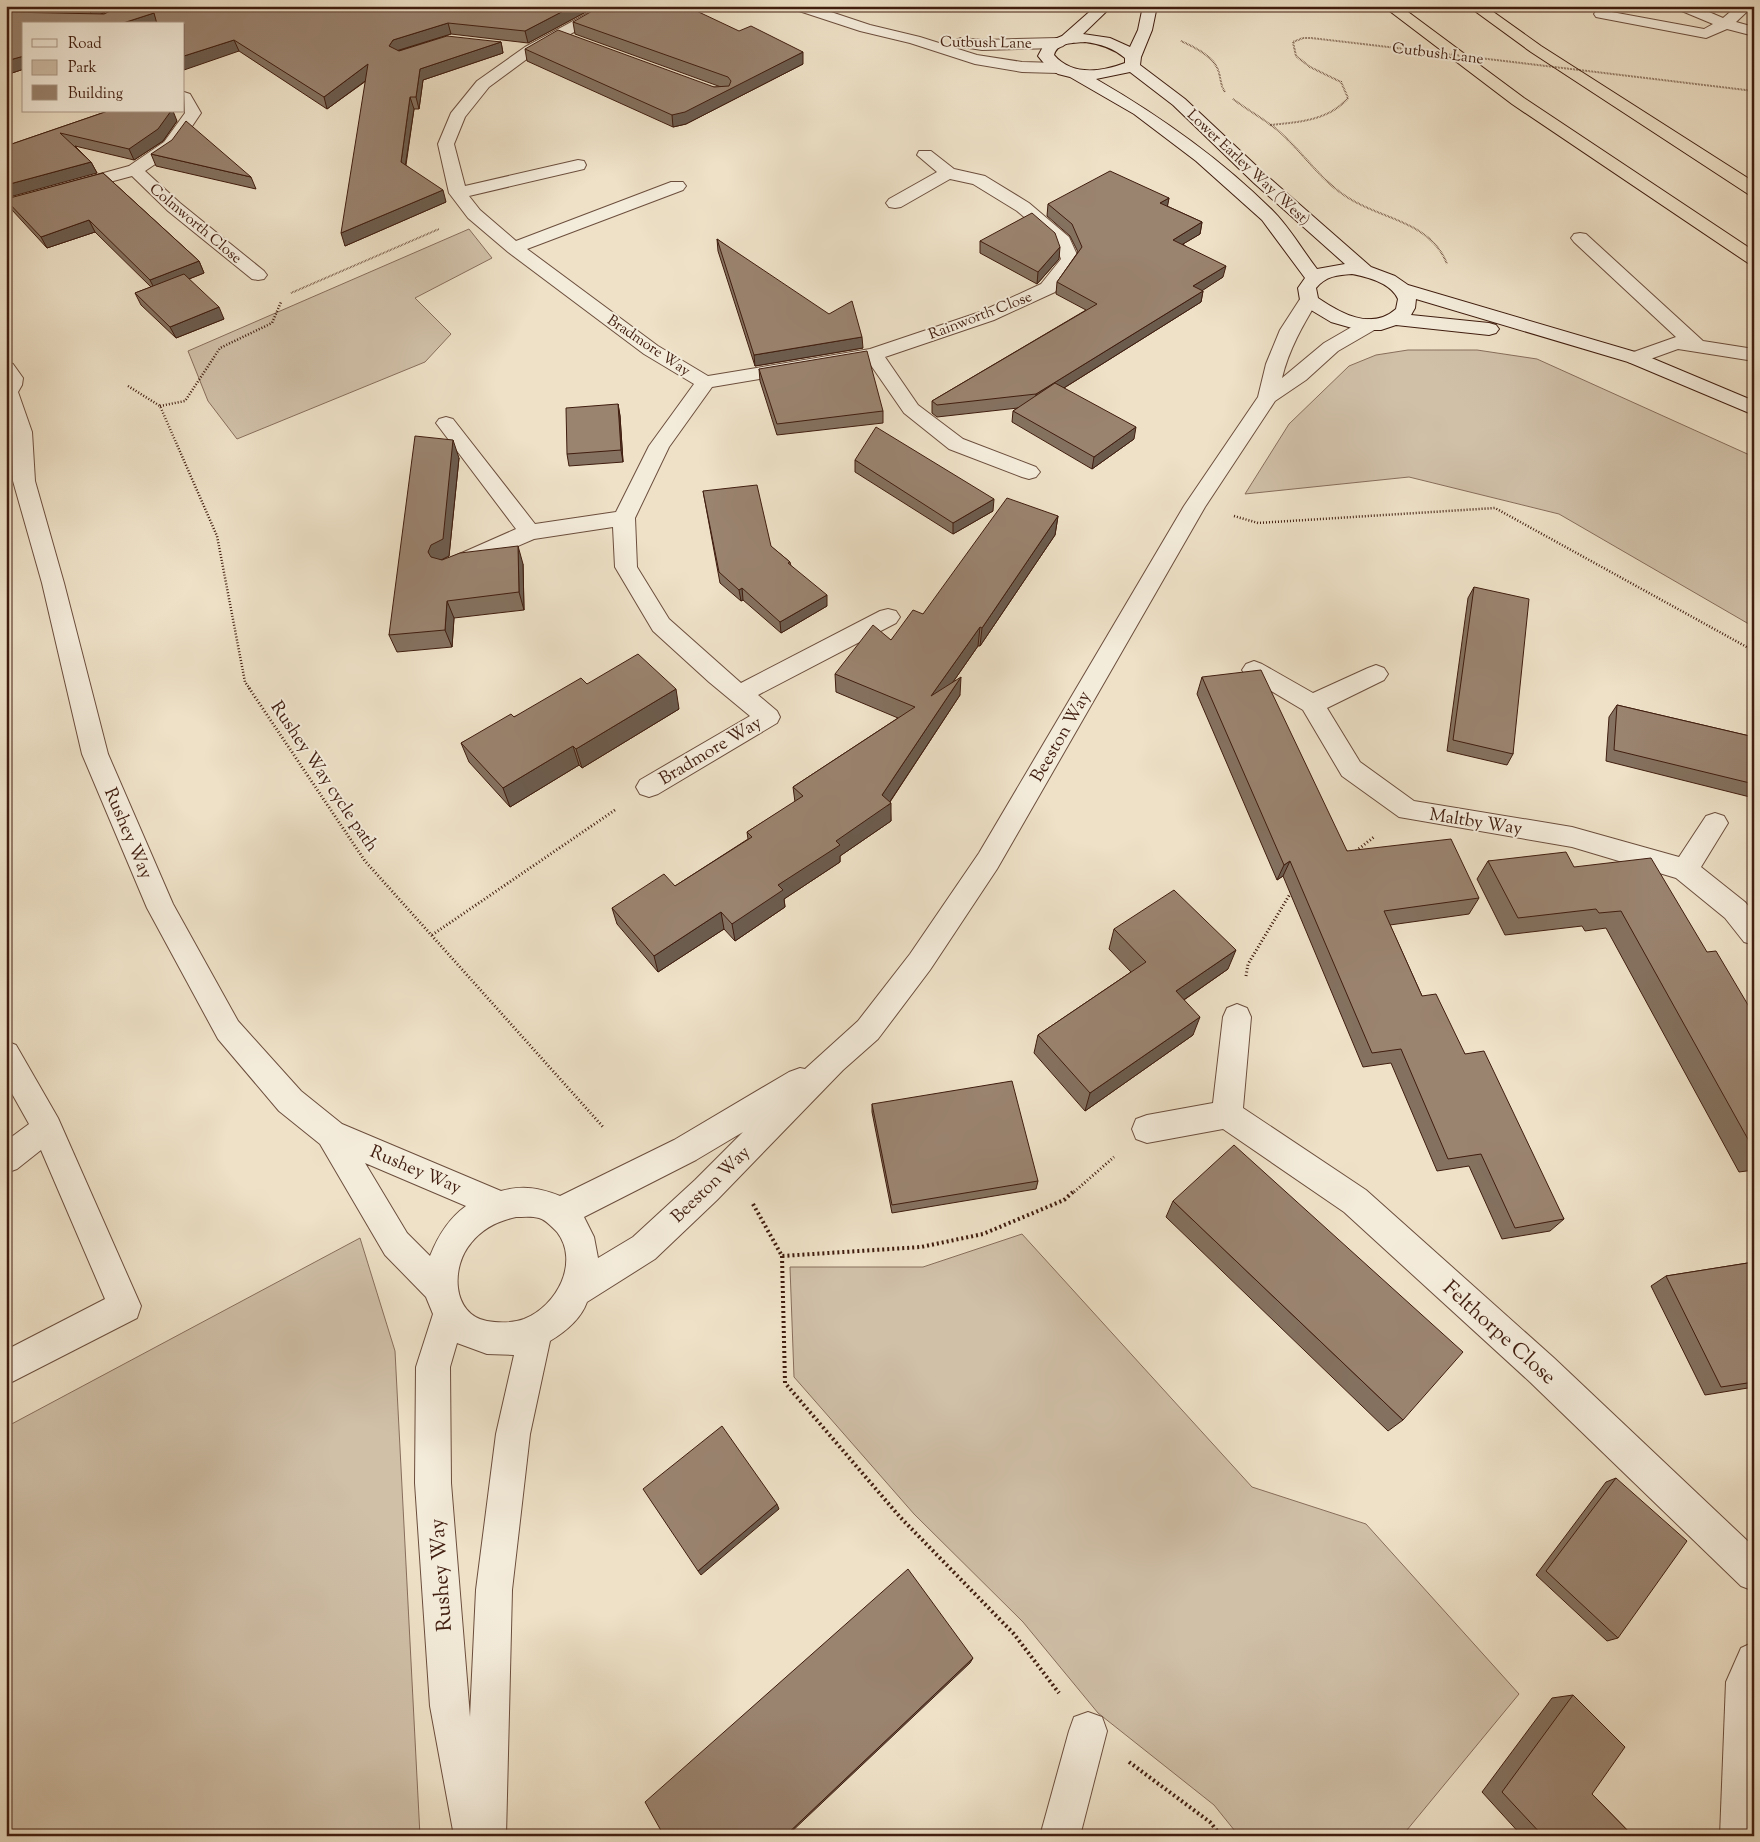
<svg xmlns="http://www.w3.org/2000/svg" width="1760" height="1842" font-family="'Sorts Mill Goudy',serif">
	<style>
		.green { fill: #d0c0a8; stroke: #886e5c }
		.lines { fill: none; stroke-linecap: round; stroke-linejoin: round }
		.service-casing { stroke: #6c4e3d; stroke-width: 2 }
		.minor-casing { stroke: #6c4e3d; stroke-width: 2 }
		.tertiary-casing { stroke: #6c4e3d; stroke-width: 2 }
		.secondary-casing { stroke: #401d0f; stroke-width: 2 }
		.motorway-casing { stroke: #401d0f; stroke-width: 2 }
		.path-far3 { stroke: #401d0f; stroke-width: 2; stroke-dasharray: 0.5 1; stroke-linecap: butt }
		.path-far2 { stroke: #401d0f; stroke-width: 2.5; stroke-dasharray: 1 2; stroke-linecap: butt }
		.path-far1 { stroke: #401d0f; stroke-width: 3; stroke-dasharray: 1 2.5; stroke-linecap: butt }
		.path { stroke: #401d0f; stroke-width: 4; stroke-dasharray: 2 3; stroke-linecap: butt }
		.service { fill: #f4ecdb; fill-rule: evenodd }
		.minor { fill: #f4ecdb; fill-rule: evenodd }
		.tertiary { fill: #f4ecdb; fill-rule: evenodd }
		.secondary { fill: #f4ecdb; fill-rule: evenodd }
		.motorway { fill: #eee1c7; fill-rule: evenodd }
		.path-bridge { stroke: #401d0f; stroke-width: 2; stroke-dasharray: 0.5 1; stroke-linecap: butt }
		.wall { fill: #84715f; stroke: #401d0f }
		.shaded-wall { fill: #6c5c4e; stroke: #401d0f }
		.building { fill: #9a836f; stroke: #401d0f }
		.labels { text-anchor: middle; stroke-width: 4; stroke-linejoin: round; paint-order: stroke }
		.far-street-label { font-size: 15px; fill: #401d0f; stroke: #f4ecdb }
		.street-label { font-size: 18px; fill: #401d0f; stroke: #f4ecdb }
		.near-street-label { font-size: 21px; fill: #401d0f; stroke: #f4ecdb }
	</style>
	<rect width="100%" height="100%" fill="#eee1c7"/>
	<filter id="stains"><feTurbulence type="fractalNoise" baseFrequency=".004" numOctaves="4"/><feColorMatrix values="0 0 0 0 .2 0 0 0 0 .09 0 0 0 0 .02 0 0 0 .5 -.17"/></filter>
	<radialGradient id="worn" r=".72"><stop offset=".6" stop-color="#630" stop-opacity="0"/><stop offset="1" stop-color="#630" stop-opacity=".3"/></radialGradient>
	<g class="green">
		<path d="M469,229L492,258L415,298L451,334L425,362L237,439L208,401L188,351Z"/>
		<path d="M1408,350H1477L1537,359L1754,457V627L1559,514L1409,477L1245,494L1289,424L1349,366L1376,355Z"/>
		<path d="M1022,1234L1252,1487L1366,1524L1519,1694L1402,1836H1239L1214,1805L1098,1713L1023,1622L914,1514L794,1377L790,1267H923Z"/>
		<path d="M360,1238L395,1351L420,1836H6V1427Z"/>
	</g>
	<g class="lines">
		<defs>
			<g id="service">
				<path d="M1675,6H1695L1723,18L1737,6H1753L1736,22L1754,27V36L1727,29L1706,38L1601,18L1596,17L1594,14L1596,11L1601,10L1704,29L1713,24L1677,9Z"/>
				<path d="M1580,233L1586,234L1703,341L1754,349V361L1678,349L1642,362L1635,364L1628,362L1625,358L1628,354L1676,337L1574,242L1571,238L1574,234Z"/>
				<path d="M6,1041L16,1045L58,1118L141,1306L137,1318L6,1385V1350L105,1299L41,1150L17,1169L6,1173V1141L29,1124L6,1083Z"/>
			</g>
			<g id="minor">
				<path d="M601,6H619L617,9L535,53L489,87L465,117L454,144L465,186L578,160L584,161L586,165L584,169L469,196L480,210L516,241L671,182H683L686,186L683,190L527,249L658,346L708,376L870,349L980,312L1041,284L1061,259L1055,243L1017,211L973,184L950,179L901,207L895,208L889,207L886,203L889,199L937,172L917,155L919,151H931L954,169L985,176L1029,203L1069,237L1079,259L1055,292L994,320L885,357L918,405L963,439L1036,467L1040,472L1036,477L1029,479L1022,477L949,449L904,413L868,361L712,387L669,447L635,518L637,567L669,619L741,683L880,611L888,609L896,611L900,617L896,623L758,695L777,711L780,717L777,723L658,794L649,797L640,794L636,787L640,780L750,716L709,682L653,631L615,567L613,527L534,539L464,569L456,572L448,569L445,564L448,559L516,529L436,423L439,419L446,417L453,419L535,524L616,512L649,446L694,384L644,354L508,252L468,218L449,193L438,144L451,113L477,81L525,47Z"/>
				<path d="M791,6H813L870,25L920,37L977,55L1022,62L1058,63L1063,65L1066,68L1063,71L1058,73L1022,72L975,64L910,43L860,31L793,9Z"/>
				<path d="M961,38L982,40L1058,38L1063,40L1066,43L1063,46L1058,48L982,50L956,46L953,43L956,40Z"/>
				<path d="M184,92L190,94L201,113L176,150L145,171L180,203L264,271L267,275L264,279L258,280L252,279L168,211L132,176L6,210V200L129,166L164,142L185,113Z"/>
				<path d="M1254,661L1262,664L1313,693L1368,668L1376,665L1384,668L1388,674L1384,680L1327,708L1360,762L1414,801L1572,827L1679,857L1706,816L1715,813L1724,816L1728,823L1701,867L1745,902L1754,913V945L1744,942L1725,918L1676,878L1572,847L1399,817L1342,776L1303,710L1246,676L1242,670L1246,664Z"/>
				<path d="M1237,1004L1247,1008L1251,1017L1243,1108L1366,1190L1554,1358L1754,1547V1591L1741,1586L1530,1382L1344,1212L1223,1129L1147,1143L1136,1139L1132,1129L1136,1119L1147,1115L1213,1103L1223,1017L1227,1008Z"/>
				<path d="M1754,1642V1836H1720L1726,1682L1741,1648Z"/>
				<path d="M1088,1712L1102,1717L1107,1731L1080,1836H1040L1069,1731L1074,1717Z"/>
			</g>
			<path id="tertiary" d="M1309,294L1316,296L1318,300C1303,325 1289,349 1282,378L1324,343L1362,321L1369,319L1376,321L1379,325L1376,329L1338,351L1306,380L1275,401L1205,507L997,869L930,970L878,1039L843,1070L717,1200L655,1259L587,1302C581,1319 565,1332 550,1341L530,1434L512,1590L506,1836H454L430,1706L415,1483L416,1367L433,1314L426,1297L385,1255L320,1144L279,1111L218,1039L147,908L82,754L42,583L13,481L12,432L6,416V362L13,364L23,378L22,385L18,392L32,432L35,481L64,583L108,754L173,904L238,1021L301,1091L342,1124L501,1191C523,1185 540,1188 560,1196L674,1140L789,1072L800,1068L805,1069L858,1021L910,954L979,853L1184,506L1258,397L1266,364L1280,330L1302,296ZM743,1132L695,1180L633,1237L598,1258L594,1237L584,1217L696,1160ZM365,1163L466,1206C448,1219 438,1236 430,1256L407,1233ZM516,1217C523,1217 532,1216 539,1218C546,1220 552,1227 557,1232C580,1262 557,1306 524,1319C513,1323 498,1323 487,1321C451,1314 451,1266 471,1243C483,1228 498,1221 516,1217ZM457,1343L487,1354L514,1355L496,1434L476,1590L470,1717L451,1483L450,1367Z"/>
			<path id="secondary" d="M1096,6H1112L1083,34L1110,38L1130,47L1138,30L1143,6H1157L1152,30L1141,57L1140,65L1185,99L1266,175L1371,267L1395,276L1408,285L1642,354L1754,401V415L1628,362L1416,299L1415,308L1411,315L1489,323L1496,325L1499,329L1496,333L1489,335L1396,325L1381,330H1359L1331,322L1311,310L1300,300L1298,288L1305,278L1262,220L1196,161L1134,114L1070,77L1058,74L1048,68L1038,56L1045,43L1062,36ZM1085,42C1101,44 1113,48 1125,58V63C1101,72 1072,76 1054,55C1057,42 1074,43 1085,42ZM1130,72L1173,105L1254,183L1345,264L1317,269C1303,251 1290,228 1273,211C1221,159 1160,116 1096,79ZM1352,274C1368,277 1391,283 1398,299L1396,309C1371,331 1340,313 1318,298L1316,288C1326,276 1337,275 1352,274Z"/>
			<g id="motorway">
				<path d="M1383,6H1400L1524,98L1754,251V264L1748,263L1512,104Z"/>
				<path d="M1468,6H1485L1541,46L1754,182V195L1748,194L1531,52Z"/>
			</g>
		</defs>
		<use href="#service" class="service-casing"/>
		<use href="#minor" class="minor-casing"/>
		<use href="#tertiary" class="tertiary-casing"/>
		<use href="#secondary" class="secondary-casing"/>
		<use href="#motorway" class="motorway-casing"/>
		<g class="path-far3">
			<path d="M1181,41C1194,47 1213,56 1218,70C1221,77 1220,85 1225,92"/>
			<path d="M1233,99C1250,112 1270,122 1285,137C1307,158 1325,185 1352,200C1386,220 1431,223 1447,264"/>
			<path d="M1270,125C1298,122 1328,121 1348,98L1341,82L1310,67L1296,56L1293,42L1303,38H1311L1363,44"/>
			<path d="M291,293L439,229"/>
		</g>
		<g class="path-far2">
			<path d="M128,386L160,406L217,536L245,682L250,689"/>
			<path d="M160,406L185,401L220,348L272,323L281,302"/>
			<path d="M1234,516L1258,523L1495,508L1754,651"/>
		</g>
		<g class="path-far1">
			<path d="M249,688L365,861L604,1128"/>
			<path d="M1356,851L1374,837"/>
			<path d="M432,935L615,810"/>
			<path d="M1246,976L1248,964L1290,894L1294,891"/>
			<path d="M1074,1192L1114,1157"/>
		</g>
		<g class="path">
			<path d="M753,1204L782,1256L921,1247L983,1234L1064,1200L1075,1190"/>
			<path d="M782,1256L785,1383L900,1517L1014,1634L1059,1693"/>
			<path d="M1129,1762L1210,1822L1221,1836"/>
		</g>
		<use href="#service" class="service"/>
		<use href="#minor" class="minor"/>
		<use href="#tertiary" class="tertiary"/>
		<use href="#secondary" class="secondary"/>
		<use href="#motorway" class="motorway"/>
		<path class="path-bridge" d="M1363,44L1754,91"/>
	</g>
	<g class="wall">
		<path d="M6,6H117L101,14H104L121,6H597L528,43L451,34L398,51L501,42L503,53L423,80L419,109H414L406,165L446,202L345,246L366,81L327,109L239,51L184,24H24V69L6,75Z"/>
		<path d="M573,22L803,64L686,124L673,127L527,61L525,49L714,87H721L575,34Z"/>
		<path d="M108,111L177,121L163,141L134,160L75,146L91,162L97,173L6,146Z"/>
		<path d="M151,154L251,177L256,189L156,166Z"/>
		<path d="M103,173L199,261L204,273L189,279L224,319L176,338L141,305L135,293L151,287L95,232L47,248L12,210L6,200Z"/>
		<path d="M1169,198L1167,206L1202,222L1200,234L1183,244L1223,277L1202,290L1203,291L1201,302L1064,388L1134,439L1092,469L1012,422L1013,411L1018,408L937,417L932,413V401L1086,310L1056,294L1057,282L1078,252L1070,236L1047,216L1048,204Z"/>
		<path d="M717,239L863,348L755,366L718,251Z"/>
		<path d="M980,241L1059,259L1037,284L980,253Z"/>
		<path d="M759,369L883,411V423L777,435L760,381Z"/>
		<path d="M618,404L620,416L623,462L569,466L567,454Z"/>
		<path d="M459,458L449,556L441,560L523,564L524,610L454,618L452,647L397,652L389,635Z"/>
		<path d="M855,460L993,511L953,534L855,472Z"/>
		<path d="M703,491L790,562L791,566L827,606L781,633L743,600L741,601L720,583Z"/>
		<path d="M1058,516L1055,535L980,646H978L953,682L960,695L890,802L891,821L840,856V862L784,899L785,907L735,941L724,929L658,972L617,924L612,908L675,886L748,839L747,832L795,802L793,787L898,718L836,692L835,674L891,640L923,614Z"/>
		<path d="M1474,587L1513,754L1507,765L1447,751L1468,598Z"/>
		<path d="M1202,677L1347,851L1479,898L1469,914L1390,925L1422,996L1465,1054L1564,1219L1550,1231L1502,1239L1469,1166L1437,1171L1391,1063L1363,1067L1283,876L1277,880L1197,694Z"/>
		<path d="M587,684L679,709L582,768L579,765L510,807L469,762L461,743L514,717Z"/>
		<path d="M1617,705L1754,737V793L1750,797L1606,761L1609,717Z"/>
		<path d="M1488,861L1574,867L1707,952L1754,1015V1170L1739,1172L1606,928L1585,931L1582,926L1505,935L1477,879Z"/>
		<path d="M1114,929L1228,969L1184,1000L1193,1035L1085,1111L1034,1053L1038,1035L1131,972L1109,949Z"/>
		<path d="M872,1104L1038,1181L1036,1189L892,1213L872,1112Z"/>
		<path d="M1173,1201L1403,1420L1388,1431L1166,1217Z"/>
		<path d="M1754,1262V1387L1705,1395L1651,1286L1666,1276Z"/>
		<path d="M1616,1478L1618,1638L1607,1641L1536,1575L1606,1482Z"/>
		<path d="M1573,1695L1592,1794L1633,1836H1522L1482,1792L1552,1698Z"/>
	</g>
	<g class="shaded-wall">
		<path d="M88,6H117L93,18L88,7Z"/>
		<path d="M573,6H597L528,43L525,31Z"/>
		<path d="M154,13L158,24H120Z"/>
		<path d="M448,23L451,34L396,51L389,46L393,40Z"/>
		<path d="M234,40L239,51L184,70V56Z"/>
		<path d="M501,42L503,53L423,80L419,109L416,97L420,69Z"/>
		<path d="M803,52V64L686,124L673,127L672,115Z"/>
		<path d="M24,56V69L6,75V61Z"/>
		<path d="M368,64L372,76L327,109L324,97Z"/>
		<path d="M410,97L414,109L404,174L401,162Z"/>
		<path d="M171,111H173L177,121L163,141L134,160L129,149Z"/>
		<path d="M91,162L97,173L6,198V185Z"/>
		<path d="M443,190L446,202L345,246L341,233Z"/>
		<path d="M1169,198L1167,209L1160,203Z"/>
		<path d="M89,220L95,232L47,248L41,237Z"/>
		<path d="M1202,222L1200,234L1171,251L1173,240Z"/>
		<path d="M1060,247L1059,259L1037,284L1038,272Z"/>
		<path d="M199,261L204,273L156,292L150,280Z"/>
		<path d="M1226,266L1223,277L1191,298L1193,286Z"/>
		<path d="M1203,291L1201,302L1035,406L1036,394Z"/>
		<path d="M219,307L224,319L176,338L170,327Z"/>
		<path d="M862,337L863,348L755,366L754,355Z"/>
		<path d="M618,404L620,416L623,462L621,450Z"/>
		<path d="M1136,427L1134,439L1092,469L1094,457Z"/>
		<path d="M453,440L459,458L449,556L437,562L434,569L428,552Z"/>
		<path d="M994,499L993,511L953,534V523Z"/>
		<path d="M1058,516L1055,535L980,646L982,628Z"/>
		<path d="M518,546L523,564L524,610L519,592Z"/>
		<path d="M742,588L743,600L741,601L739,590Z"/>
		<path d="M827,595V606L781,633L780,622Z"/>
		<path d="M447,601L454,618L452,647L445,630Z"/>
		<path d="M980,627L978,646L930,715L931,696Z"/>
		<path d="M961,677L960,695L887,806L891,803V821L840,856V862L784,899L785,907L735,941L732,924L778,885L836,841L882,795Z"/>
		<path d="M676,689L679,709L582,768L576,749Z"/>
		<path d="M573,746L579,765L510,807L503,788Z"/>
		<path d="M1290,861L1283,876L1277,880L1284,865Z"/>
		<path d="M721,912L724,929L658,972L654,956Z"/>
		<path d="M1236,950L1228,969L1169,1010L1176,991Z"/>
		<path d="M1200,1017L1193,1035L1085,1111L1090,1093Z"/>
		<path d="M777,1504L779,1509L701,1575L698,1571Z"/>
		<path d="M973,1658L970,1663L787,1836H785Z"/>
	</g>
	<g class="building">
		<path d="M121,6H573L525,31L448,23L393,40L389,46L399,51L447,36L501,42L420,69L416,97H410L401,162L443,190L341,233L368,64L324,97L234,40L184,56V24H157L154,13L120,24H24V56L6,61V12L104,14Z"/>
		<path d="M601,6H686L739,31L751,26L803,52L685,112L672,115L525,49L558,30L714,87L729,86L731,81L728,77L573,22Z"/>
		<path d="M108,111H171L158,129L129,149L60,133L91,162L6,185V146Z"/>
		<path d="M186,121L251,177L151,154L172,140Z"/>
		<path d="M1110,171L1169,198L1160,203L1202,222L1173,240L1226,266L1193,286L1203,291L1036,394L937,405L932,401L1097,304L1057,282L1082,247L1072,224L1048,204Z"/>
		<path d="M103,173L199,261L150,280L89,220L41,237L6,200V199Z"/>
		<path d="M1032,213L1055,233L1060,247L1038,272L980,241Z"/>
		<path d="M717,239L829,314L852,301L862,337L754,355Z"/>
		<path d="M184,274L219,307L170,327L135,293Z"/>
		<path d="M867,351L883,411L777,424L759,369Z"/>
		<path d="M1055,383L1136,427L1094,457L1013,411Z"/>
		<path d="M618,404L621,450L567,454L566,408Z"/>
		<path d="M876,427L994,499L953,523L855,460Z"/>
		<path d="M415,436L453,440L443,539L431,545L428,552L431,557L442,560L460,553L518,546L519,592L447,601L445,630L389,635Z"/>
		<path d="M757,485L771,546L790,562L788,563L827,595L780,622L742,588L739,590L719,572L703,491Z"/>
		<path d="M1007,498L1058,516L982,628L980,627L931,696L961,677L882,795L891,803L836,841L840,845L778,885L783,890L732,924L721,912L654,956L612,908L664,874L675,886L752,837L747,832L803,796L793,787L915,707L835,674L873,625L891,640L913,610L923,614Z"/>
		<path d="M1474,587L1529,599L1513,754L1453,740Z"/>
		<path d="M638,654L676,689L576,749L573,746L503,788L461,743L511,714L514,717L581,678L587,684Z"/>
		<path d="M1261,670L1347,851L1451,839L1479,898L1384,911L1422,996L1436,994L1465,1054L1484,1051L1564,1219L1515,1228L1481,1154L1448,1159L1401,1049L1372,1053L1290,861L1284,865L1202,677Z"/>
		<path d="M1617,705L1754,737V784L1614,750Z"/>
		<path d="M1566,852L1574,867L1651,858L1707,952L1716,951L1754,1015V1150L1621,911L1599,913L1596,909L1518,918L1488,861Z"/>
		<path d="M1174,890L1236,950L1176,991L1200,1017L1090,1093L1038,1035L1146,962L1114,929Z"/>
		<path d="M1012,1081L1038,1181L892,1205L872,1104Z"/>
		<path d="M1234,1145L1463,1352L1403,1420L1173,1201Z"/>
		<path d="M1754,1262V1382L1721,1387L1666,1276Z"/>
		<path d="M722,1426L777,1504L698,1571L643,1489Z"/>
		<path d="M1616,1478L1687,1541L1618,1638L1546,1571Z"/>
		<path d="M908,1569L973,1658L785,1836H664L645,1802Z"/>
		<path d="M1573,1695L1625,1747L1592,1794L1633,1836H1543L1502,1792Z"/>
	</g>
	<g class="labels">
		<g class="far-street-label">
			<text transform="translate(986 42) rotate(1)" y="5">Cutbush Lane</text>
			<text transform="translate(1438 53) rotate(7)" y="5">Cutbush Lane</text>
			<text transform="translate(1249 167) rotate(43)" y="5">Lower Earley Way (West)</text>
			<text transform="translate(196 223) rotate(40)" y="5">Colmworth Close</text>
			<text transform="translate(980 315) rotate(-21)" y="5">Rainworth Close</text>
			<text transform="translate(649 345) rotate(34)" y="5">Bradmore Way</text>
		</g>
		<g class="street-label">
			<text transform="translate(1060 736) rotate(-60)" y="6">Beeston Way</text>
			<text transform="translate(710 750) rotate(-31)" y="6">Bradmore Way</text>
			<text transform="translate(325 776) rotate(56)" y="6">Rushey Way cycle path</text>
			<text transform="translate(1476 821) rotate(9)" y="6">Maltby Way</text>
			<text transform="translate(129 833) rotate(67)" y="6">Rushey Way</text>
			<text transform="translate(416 1169) rotate(23)" y="6">Rushey Way</text>
			<text transform="translate(710 1184) rotate(-44)" y="6">Beeston Way</text>
		</g>
		<g class="near-street-label">
			<text transform="translate(1500 1332) rotate(42)" y="7">Felthorpe Close</text>
			<text transform="translate(440 1575) rotate(-94)" y="7">Rushey Way</text>
		</g>
	</g>
	<rect width="1760" height="1842" fill="none" stroke="#eee1c7" stroke-width="25"/>
	<rect x="8" y="8" width="1745" height="1827" fill="none" stroke="#401d0f" stroke-width="2.5"/>
	<rect x="12" y="12" width="1735" height="1817" fill="none" stroke="#401d0f"/>
	<rect x="22" y="22" width="162" height="90" fill="#f4ecdb" stroke="#ac9989"/>
	<rect x="32" y="39" width="25" height="8" fill="#f4ecdb" stroke="#ac9989"/>
	<text x="68" y="48" font-size="15" fill="#401d0f">Road</text>
	<rect x="32" y="60" width="25" height="15" fill="#d0c0a8" stroke="#ac9989"/>
	<text x="68" y="72" font-size="15" fill="#401d0f">Park</text>
	<rect x="32" y="85" width="25" height="15" fill="#9a836f" stroke="#ac9989"/>
	<text x="68" y="98" font-size="15" fill="#401d0f">Building</text>
	<rect width="100%" height="100%" filter="url(#stains)"/>
	<rect width="100%" height="100%" fill="url(#worn)"/>
</svg>
